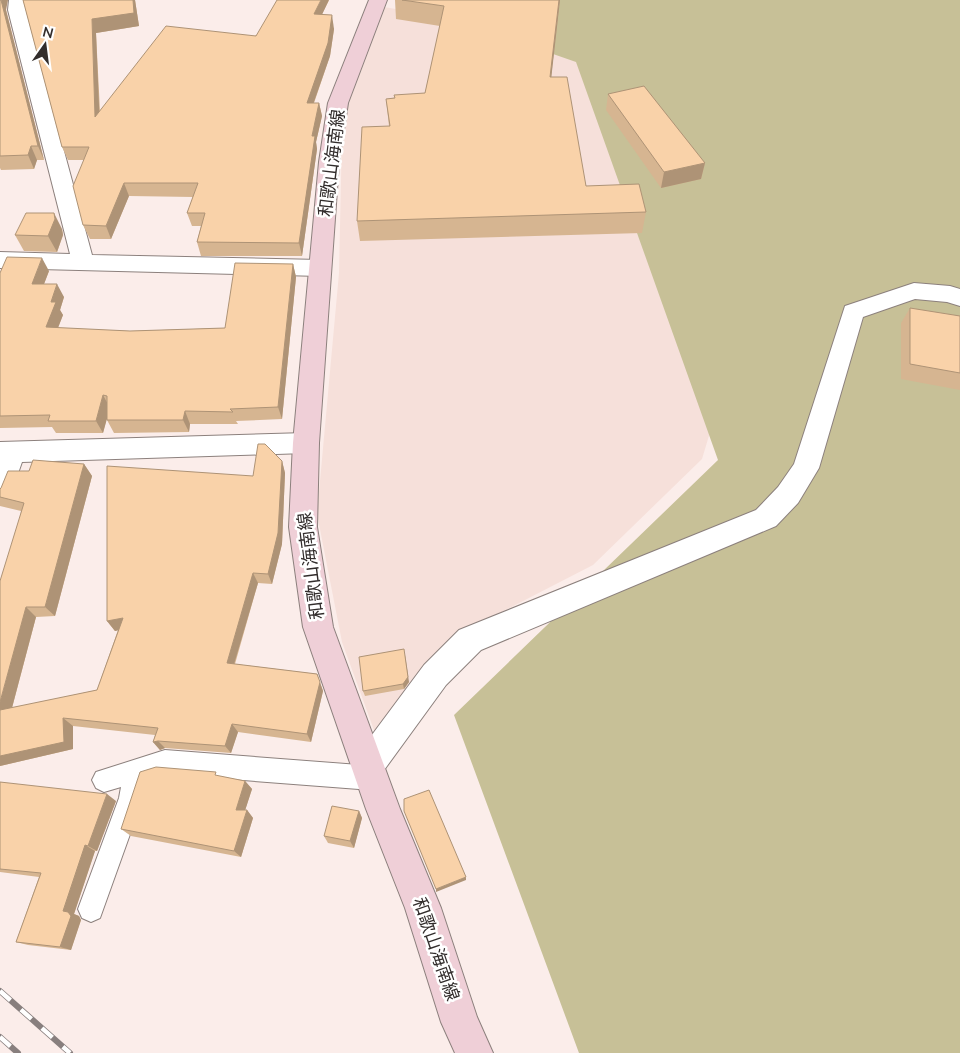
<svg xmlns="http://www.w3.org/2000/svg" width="960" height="1053" font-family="Mulish,'Noto Sans JP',sans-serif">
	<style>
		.built { fill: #f6e0da }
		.green { fill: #c7c097 }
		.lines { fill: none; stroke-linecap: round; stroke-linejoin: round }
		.service-casing { stroke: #8c807d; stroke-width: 2 }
		.minor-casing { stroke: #8c807d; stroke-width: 2 }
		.secondary-casing { stroke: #8c807d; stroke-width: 2 }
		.service { fill: #fff; fill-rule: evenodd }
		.minor { fill: #fff; fill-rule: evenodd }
		.secondary { fill: #efcfd7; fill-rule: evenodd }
		.rail-casing { stroke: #887f7e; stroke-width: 6 }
		.rail { stroke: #fff; stroke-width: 4.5; stroke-dasharray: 14; stroke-linecap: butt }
		.wall { fill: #d6b591 }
		.shaded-wall { fill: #ae9376 }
		.building { fill: #f9d2a9; stroke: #ae9376 }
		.labels { text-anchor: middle; stroke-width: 5; stroke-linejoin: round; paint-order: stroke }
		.street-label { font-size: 18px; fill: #322d2c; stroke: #fff }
	</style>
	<rect width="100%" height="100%" fill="#fbedea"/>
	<path class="built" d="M384,7L518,30L563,45L613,104L726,379L702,459L593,565L484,621L375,733L342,642L317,514L339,273L342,134L351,90Z"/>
	<path class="green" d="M533,0H960V1053H579L454,715L718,460L576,62L533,47Z"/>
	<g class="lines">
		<defs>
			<path id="service" d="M165,750L372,766L380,770L384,778L380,786L372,790L165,774L146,779L143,798L100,918L91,922L82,918L78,909L119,798L121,787L104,792L96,788L92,780L96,772Z"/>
			<g id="minor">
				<path d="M9,0H27L26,10L92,255L320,260L328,263L331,268L328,273L320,276L0,268V252L70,254L8,10Z"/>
				<path d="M914,283L950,286L960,289V306L947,302L915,299L863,317L819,468L798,503L776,526L481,650L446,685L379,777L368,782L357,777L352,766L357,755L424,665L459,630L756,510L778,487L794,464L845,306Z"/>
				<path d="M306,433L315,436L319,443L315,450L306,453L22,462L9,499L0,502V442Z"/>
			</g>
			<path id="secondary" d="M369,0H387L348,103L339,162L319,443L317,527L333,627L400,809L441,908L477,1017L493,1053H455L441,1022L405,908L366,809L303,627L289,527L293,443L319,162L328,103Z"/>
		</defs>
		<use href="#service" class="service-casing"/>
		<use href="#minor" class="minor-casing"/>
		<use href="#secondary" class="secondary-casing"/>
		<use href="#service" class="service"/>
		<use href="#minor" class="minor"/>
		<use href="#secondary" class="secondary"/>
		<defs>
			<g id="rail">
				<path d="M0,991L70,1053"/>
				<path d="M0,1037L18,1053"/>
			</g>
		</defs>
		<use href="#rail" class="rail-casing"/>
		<use href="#rail" class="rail"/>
	</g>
	<g class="wall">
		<path d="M0,0L6,10L44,160H37L34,169L1,170L0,168Z"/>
		<path d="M23,0H135L139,26L96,33L100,111L329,0L322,14L334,29L330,56L314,103H319L322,116L316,142L317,149L302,256H201L197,242L201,226H192L187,213L193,197L129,196L111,239H90L83,225L84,160H68L62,147Z"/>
		<path d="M395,0H560L551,77L586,186L646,212L642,233L360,241L357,221L389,126L386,99L425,93L440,26L396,19Z"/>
		<path d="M608,94L705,163L701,179L661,188L606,110Z"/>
		<path d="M62,229L63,235L57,252L24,251L15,235Z"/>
		<path d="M293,264L296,277L282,419L236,421L238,424H190L189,432L114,433L107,420V417L103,433H56L52,427L0,428V273L49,271L44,284L64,297L60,310L63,315L58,328L130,331L225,328Z"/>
		<path d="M910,308L960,316V390L901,379V323Z"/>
		<path d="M282,461L285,473L282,544L272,584L258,583L235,664L317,674L323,691L311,742L238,732L231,753L165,748L160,750L153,742L155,735L73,726V749L0,766L21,511L0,506V489L29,471L84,464L92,476L55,616L36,617L12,708L97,690L118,630L115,631L107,621L253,476Z"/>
		<path d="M409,682L404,689L365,696L363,691Z"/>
		<path d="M219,776L245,781L252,789L245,810H247L253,818L241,857L131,836L121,829Z"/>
		<path d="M0,782L116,801L97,851H95L74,914L79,916L81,920L71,950L28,945L16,942L39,877L0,872Z"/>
		<path d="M359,811L362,818L354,848L328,843L324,836Z"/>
	</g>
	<g class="shaded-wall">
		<path d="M1,0H8L6,10L44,160L38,146Z"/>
		<path d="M133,0H135L139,26L96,33L100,130L95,117L92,19Z"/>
		<path d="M321,0H329L316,27L314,14Z"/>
		<path d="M559,0H560L549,98L550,77Z"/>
		<path d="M332,15L334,29L330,56L309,116L307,103Z"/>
		<path d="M319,103L322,116L316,142L317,149L302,256L299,243L312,136Z"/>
		<path d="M31,146L37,160L34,169L28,155Z"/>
		<path d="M705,163L701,179L661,188L664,172Z"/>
		<path d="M124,183L129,196L111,239L106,226Z"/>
		<path d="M54,213L62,229L63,235L57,252L48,236Z"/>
		<path d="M42,258L49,271L39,297L32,284Z"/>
		<path d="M293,264L296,277L282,419L278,407Z"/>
		<path d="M57,284L64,297L60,310L63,315L53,340L46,327L51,302Z"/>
		<path d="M103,395L110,408L103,433L96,421Z"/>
		<path d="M185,411L190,424L189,432L183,420Z"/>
		<path d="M282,461L285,473L282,544L272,584L268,574Z"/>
		<path d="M84,464L92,476L55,616L45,607Z"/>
		<path d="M253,573L258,583L232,671L227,663Z"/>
		<path d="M26,607L36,617L9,719L0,713V702Z"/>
		<path d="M123,618L130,628L115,631L107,621Z"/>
		<path d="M405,655L409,682L404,689L403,684Z"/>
		<path d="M317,674L323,691L311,742L307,734Z"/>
		<path d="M63,718L73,726V749L0,766V756Z"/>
		<path d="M232,724L238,732L231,753L225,746Z"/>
		<path d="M158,741L165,748L160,750L153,742Z"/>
		<path d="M245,781L252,789L243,817L236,810Z"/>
		<path d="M107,794L116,801L97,851L88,846Z"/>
		<path d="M247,810L253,818L241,857L234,851Z"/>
		<path d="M359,811L362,818L354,848L350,841Z"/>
		<path d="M85,845L95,851L74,914L79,916L81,920L71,950L60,947L63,911Z"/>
		<path d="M466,877V880L436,892V889Z"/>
	</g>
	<g class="building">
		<path d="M0,0H1L38,146H31L28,155L0,156Z"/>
		<path d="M23,0H133L134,13L92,19L95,117L166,26L256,36L277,0H321L314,14L332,15L328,43L307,103H319L312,136H315L299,243L197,242L205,213H187L198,183H124L106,226L83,225L73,186L89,147H62Z"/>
		<path d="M402,0H559L550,77H567L586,186L639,184L646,212L357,221L362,127L390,126L386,99L395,98L394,95L425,93L444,6Z"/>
		<path d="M644,86L705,163L664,172L608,94Z"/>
		<path d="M26,213H54L55,219L48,236L15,235Z"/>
		<path d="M7,257L42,258L32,284H57L51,302H56L46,327L130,331L225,328L235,263L293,264L278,407L230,409L233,412L185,411L183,420H107V396L103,395L96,421H48L50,415L0,416V273Z"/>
		<path d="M910,308L960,316V373L910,364Z"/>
		<path d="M258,444H265L282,461L278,533L268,574L253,573L227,663L317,674L320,682L307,734L232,724L225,746L158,741L153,742L158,728L63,718L64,742L0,756V710L97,690L123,618L107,621V466L253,476Z"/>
		<path d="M33,460L84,464L45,607H26L0,702V581L24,503L0,497V489L1,488L8,471H29Z"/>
		<path d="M404,649L408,677L403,684L363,691L359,657Z"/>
		<path d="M156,767L216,772L215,775L245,781L236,810H247L234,851L121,829L140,772Z"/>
		<path d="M0,782L107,794L88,846L85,845L63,911L68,912L71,916L60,947L16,942L41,873L0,869Z"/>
		<path d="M429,790L466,877L436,889L404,811V799Z"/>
		<path d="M332,806L359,811L350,841L324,836Z"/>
	</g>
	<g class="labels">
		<g class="street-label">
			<text transform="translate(332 163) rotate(-83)" y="6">和歌山海南線</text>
			<text transform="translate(311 566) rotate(-97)" y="6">和歌山海南線</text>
			<text transform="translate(436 949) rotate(71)" y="6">和歌山海南線</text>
		</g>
	</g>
	<g transform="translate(45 45) rotate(14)" stroke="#ffffff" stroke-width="4" paint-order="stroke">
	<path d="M0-4L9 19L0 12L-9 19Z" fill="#322d2c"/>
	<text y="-8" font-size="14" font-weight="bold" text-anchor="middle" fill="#322d2c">N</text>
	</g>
</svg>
